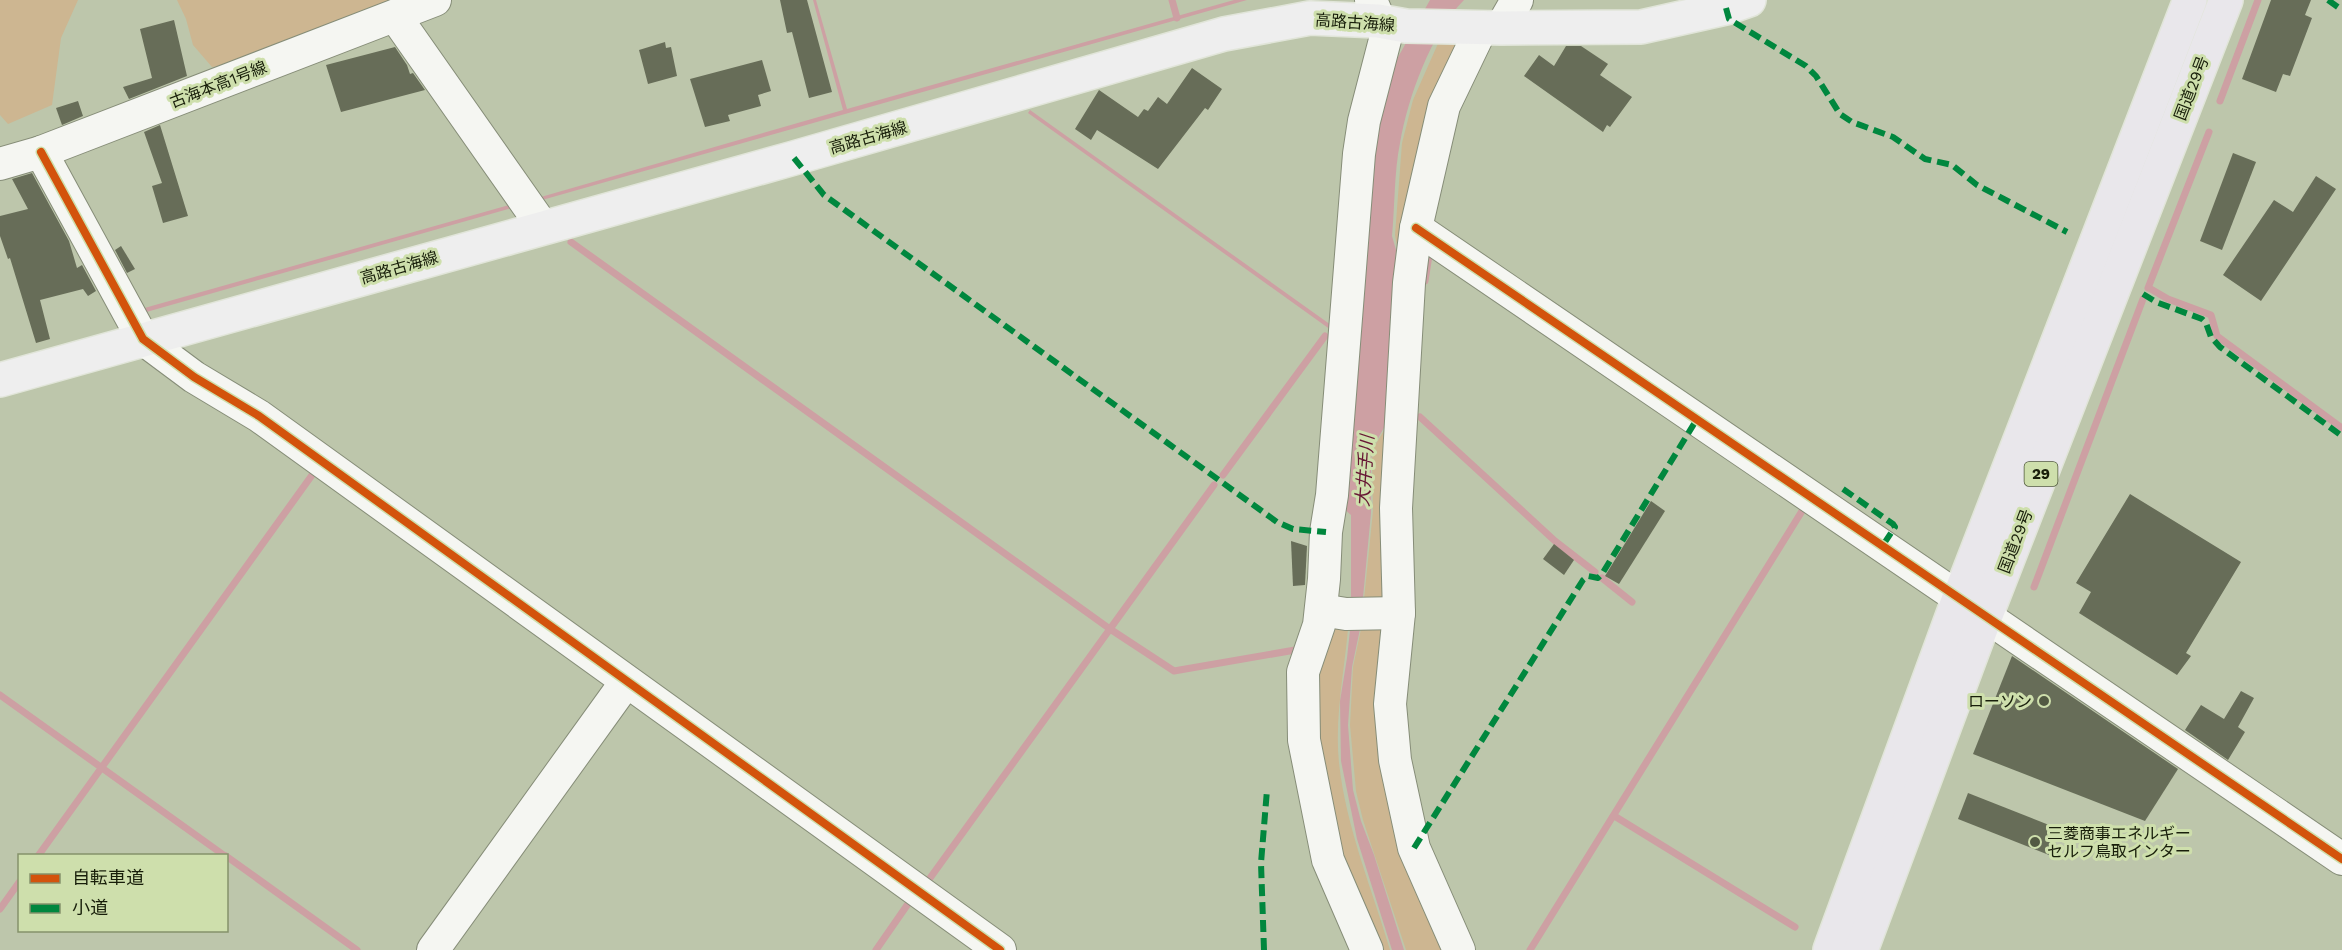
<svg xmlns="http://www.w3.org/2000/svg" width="2342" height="950" font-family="'Work Sans','Noto Sans JP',sans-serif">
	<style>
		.green { fill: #cdb691 }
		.water { fill: #cda0a3 }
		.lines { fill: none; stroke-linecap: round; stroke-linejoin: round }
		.stream { stroke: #cda0a3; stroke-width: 7 }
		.building { fill: #676d58 }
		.minor-casing { stroke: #868d78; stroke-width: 34 }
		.major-casing { stroke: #e1e5d9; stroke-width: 36 }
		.highway-casing { stroke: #e1e5d9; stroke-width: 36 }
		.minor { stroke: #f5f6f2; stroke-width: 32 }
		.major { stroke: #eee; stroke-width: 33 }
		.highway { stroke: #e9e7eb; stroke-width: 33 }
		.quiet { stroke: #00873e; stroke-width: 6; stroke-dasharray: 12 6; stroke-linecap: butt }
		.cycleway-casing { stroke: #cedfac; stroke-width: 11 }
		.cycleway { stroke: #d3530c; stroke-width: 8 }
		.poi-dot { fill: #525942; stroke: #cedfac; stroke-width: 2 }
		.labels { text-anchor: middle; stroke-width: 6; stroke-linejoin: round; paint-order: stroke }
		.shield { fill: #cedfac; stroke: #4f583b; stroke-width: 1.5 }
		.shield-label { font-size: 15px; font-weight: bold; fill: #181e0a }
		.street-label { font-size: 16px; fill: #181e0a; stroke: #cedfac }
		.poi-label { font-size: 16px; fill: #181e0a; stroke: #cedfac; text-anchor: end }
		.water-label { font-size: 18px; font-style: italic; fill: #671634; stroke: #cedfac }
	</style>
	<rect width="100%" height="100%" fill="#bdc6ab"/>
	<g class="green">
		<path d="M0,0H78L61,38L52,105L8,124L0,115Z"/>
		<path d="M177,0H402L238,64L212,67L193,45L186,19Z"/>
		<path d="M1440,39H1461L1439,109L1392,606L1363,609L1373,511L1372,459L1374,447L1386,427L1398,251L1395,235L1402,143L1413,100Z"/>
		<path d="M1349,616C1346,665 1334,714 1339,763C1346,827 1372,889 1390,950H1373L1333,858L1308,700L1337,617Z"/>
		<path d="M1390,618L1385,706L1450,950H1406L1363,820L1356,791L1350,725L1353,667L1361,629Z"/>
	</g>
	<g class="water">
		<path d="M813,0H816L847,109L1234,0H1247L528,204L527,201L843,110Z"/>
		<path d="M1430,0H1464C1431,33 1408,97 1400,143C1394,173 1395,205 1392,236L1396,250L1385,426L1373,447L1371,459V513L1360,629L1352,667L1348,725L1353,790L1361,821L1374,855L1404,950H1392L1357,839L1341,761L1340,701L1347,658L1351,621V515L1343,508L1374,138L1383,99L1397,59Z"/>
		<path d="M1030,110L1331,325V330L1028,113Z"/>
		<path d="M520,202L522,205L143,313L141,309Z"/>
	</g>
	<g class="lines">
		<g class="stream">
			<path d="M1172,0L1177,18"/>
			<path d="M2220,101L2258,0"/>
			<path d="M571,242L1110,629L1174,671L1301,649"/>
			<path d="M1425,281L1430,249"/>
			<path d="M2148,288L2209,132"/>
			<path d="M2149,288L2168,299L2211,315L2217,336L2342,428"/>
			<path d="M1420,417L1555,541L1595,572"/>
			<path d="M1223,475L1325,336"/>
			<path d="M1602,578L1632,602"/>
			<path d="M2034,587L2143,299"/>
			<path d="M0,695L225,856"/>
			<path d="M1616,817L1795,927"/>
			<path d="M38,856L315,471"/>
			<path d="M226,856L357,950"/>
			<path d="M925,885L1214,485"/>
			<path d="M0,909L20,881"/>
			<path d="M876,950L910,901"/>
			<path d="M1530,950L1807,503"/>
		</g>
	</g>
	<g class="building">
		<path d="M780,0H807L832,92L809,98L792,32L787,33Z"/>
		<path d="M2271,0H2311L2305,15L2312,18L2290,76L2283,74L2276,92L2242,79Z"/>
		<path d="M174,20L187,76L129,99L123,87L152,78L140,29Z"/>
		<path d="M665,42L666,48L671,47L677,76L648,84L639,50Z"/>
		<path d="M1566,46H1581L1608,64L1600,75L1632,97L1610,127L1607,125L1603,132L1524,76L1539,55L1554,66Z"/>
		<path d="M395,47L407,65L410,74L413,73L425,90L341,112L326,65Z"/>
		<path d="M762,60L771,91L758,95L761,106L728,115L730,121L705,127L690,79Z"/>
		<path d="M1192,68L1222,89L1208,110L1205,108L1158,169L1097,130L1091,140L1075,129L1099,90L1138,117L1144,109L1148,111L1158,97L1167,104Z"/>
		<path d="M78,101L83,116L62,125L56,108Z"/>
		<path d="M160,125L188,216L163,223L152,186L162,183L144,132Z"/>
		<path d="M2233,153L2256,162L2222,250L2200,241Z"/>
		<path d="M32,173L69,241L77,268L82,265L96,291L88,296L83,289L40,300L50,339L36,343L10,258L8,259L0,236V216L28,209L12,179Z"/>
		<path d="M2316,176L2336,189L2261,301L2223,275L2274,200L2293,212Z"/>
		<path d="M121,246L135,269L127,273L115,250Z"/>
		<path d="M2130,494L2241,562L2186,653L2191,656L2177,675L2079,613L2091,592L2076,583Z"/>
		<path d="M1651,501L1665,511L1619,584L1605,576Z"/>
		<path d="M1291,541L1307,546L1305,585L1293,586Z"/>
		<path d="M1554,544L1574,560L1564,575L1543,559Z"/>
		<path d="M2012,656L2178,769L2145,821L1973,754Z"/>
		<path d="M2241,691L2254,698L2238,727L2245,732L2228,760L2185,730L2201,705L2224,719Z"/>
		<path d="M1968,793L2059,829L2049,855L1958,819Z"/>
	</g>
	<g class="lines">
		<defs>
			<g id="minor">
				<path d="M395,16L543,227"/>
				<path d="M1501,28L1517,0"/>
				<path d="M41,152L143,339L194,377L259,416L1000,950"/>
				<path d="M0,164L41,152L435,0"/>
				<path d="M1416,228L2342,859"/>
				<path d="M1321,610L1346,614L1399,613"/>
				<path d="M433,950L626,682"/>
				<path d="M1367,950L1328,860L1304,740L1303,672L1319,625L1324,579L1326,532L1332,495L1359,154L1364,121L1386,36L1371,0"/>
				<path d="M1459,950L1414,848L1395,760L1390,704L1399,613L1396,508L1409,283L1416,228L1444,106L1482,27"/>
			</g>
			<path id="major" d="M0,380L794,158L1224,34L1310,18L1378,21L1406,26L1501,28L1641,27L1726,8L1749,0"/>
			<g id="highway">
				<path d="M1830,950L1959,598L2190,0"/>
				<path d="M1861,950L1986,615L2226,0"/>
			</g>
		</defs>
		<use href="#minor" class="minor-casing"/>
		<use href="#major" class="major-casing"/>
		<use href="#highway" class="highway-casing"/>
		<use href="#minor" class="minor"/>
		<use href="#major" class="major"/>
		<use href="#highway" class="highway"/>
		<g class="quiet">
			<path d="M2328,0L2342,10"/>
			<path d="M1726,8L1729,19L1806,66L1816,76L1840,114L1852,122L1893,137L1925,159L1952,165L1977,185L2067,232"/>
			<path d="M794,158L824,195L1277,522L1293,529L1326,532"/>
			<path d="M2143,294L2156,302L2202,319L2206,323L2211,337L2220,347L2342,436"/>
			<path d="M1843,489L1893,524L1895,527L1883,545"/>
			<path d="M1414,848L1583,580L1588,576L1598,578L1602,574L1697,419"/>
			<path d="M1264,950L1261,863L1267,790"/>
		</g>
		<defs>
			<g id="cycleway">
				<path d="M41,152L143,339L194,377L259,416L1000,950"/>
				<path d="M1416,228L2342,859"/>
			</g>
		</defs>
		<use href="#cycleway" class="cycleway-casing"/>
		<use href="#cycleway" class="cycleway"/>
	</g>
	<g class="poi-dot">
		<circle cx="2044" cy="701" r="6"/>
		<circle cx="2035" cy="842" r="6"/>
	</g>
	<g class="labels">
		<rect class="shield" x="2024.5" y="462" width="33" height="24" rx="4.5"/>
		<g class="shield-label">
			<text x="2041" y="479">29</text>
		</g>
		<g class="street-label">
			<text transform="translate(1355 22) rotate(4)" y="6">高路古海線</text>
			<text transform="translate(218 84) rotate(-21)" y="6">古海本高1号線</text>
			<text transform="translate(2191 88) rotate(-69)" y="6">国道29号</text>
			<text transform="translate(868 137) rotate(-16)" y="6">高路古海線</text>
			<text transform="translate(399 267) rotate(-16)" y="6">高路古海線</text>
			<text transform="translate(2015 541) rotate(-69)" y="6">国道29号</text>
		</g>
		<g class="poi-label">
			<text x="2032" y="707">ローソン</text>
			<text x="2047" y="839" text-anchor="start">三菱商事エネルギー<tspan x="2047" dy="18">セルフ鳥取インター</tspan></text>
		</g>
		<g class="water-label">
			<text transform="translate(1365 471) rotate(-86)" y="6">大井手川</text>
		</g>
	</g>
	<rect x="18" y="854" width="210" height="78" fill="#cedfac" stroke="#85926b" stroke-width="1.5"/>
	<rect x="30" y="874" width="30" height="9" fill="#d3530c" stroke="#85926b" stroke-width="1.5"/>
	<text x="72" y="884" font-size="18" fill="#181e0a">自転車道</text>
	<rect x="30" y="904" width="30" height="9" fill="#00873e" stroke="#85926b" stroke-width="1.5"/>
	<text x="72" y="914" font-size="18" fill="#181e0a">小道</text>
</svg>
